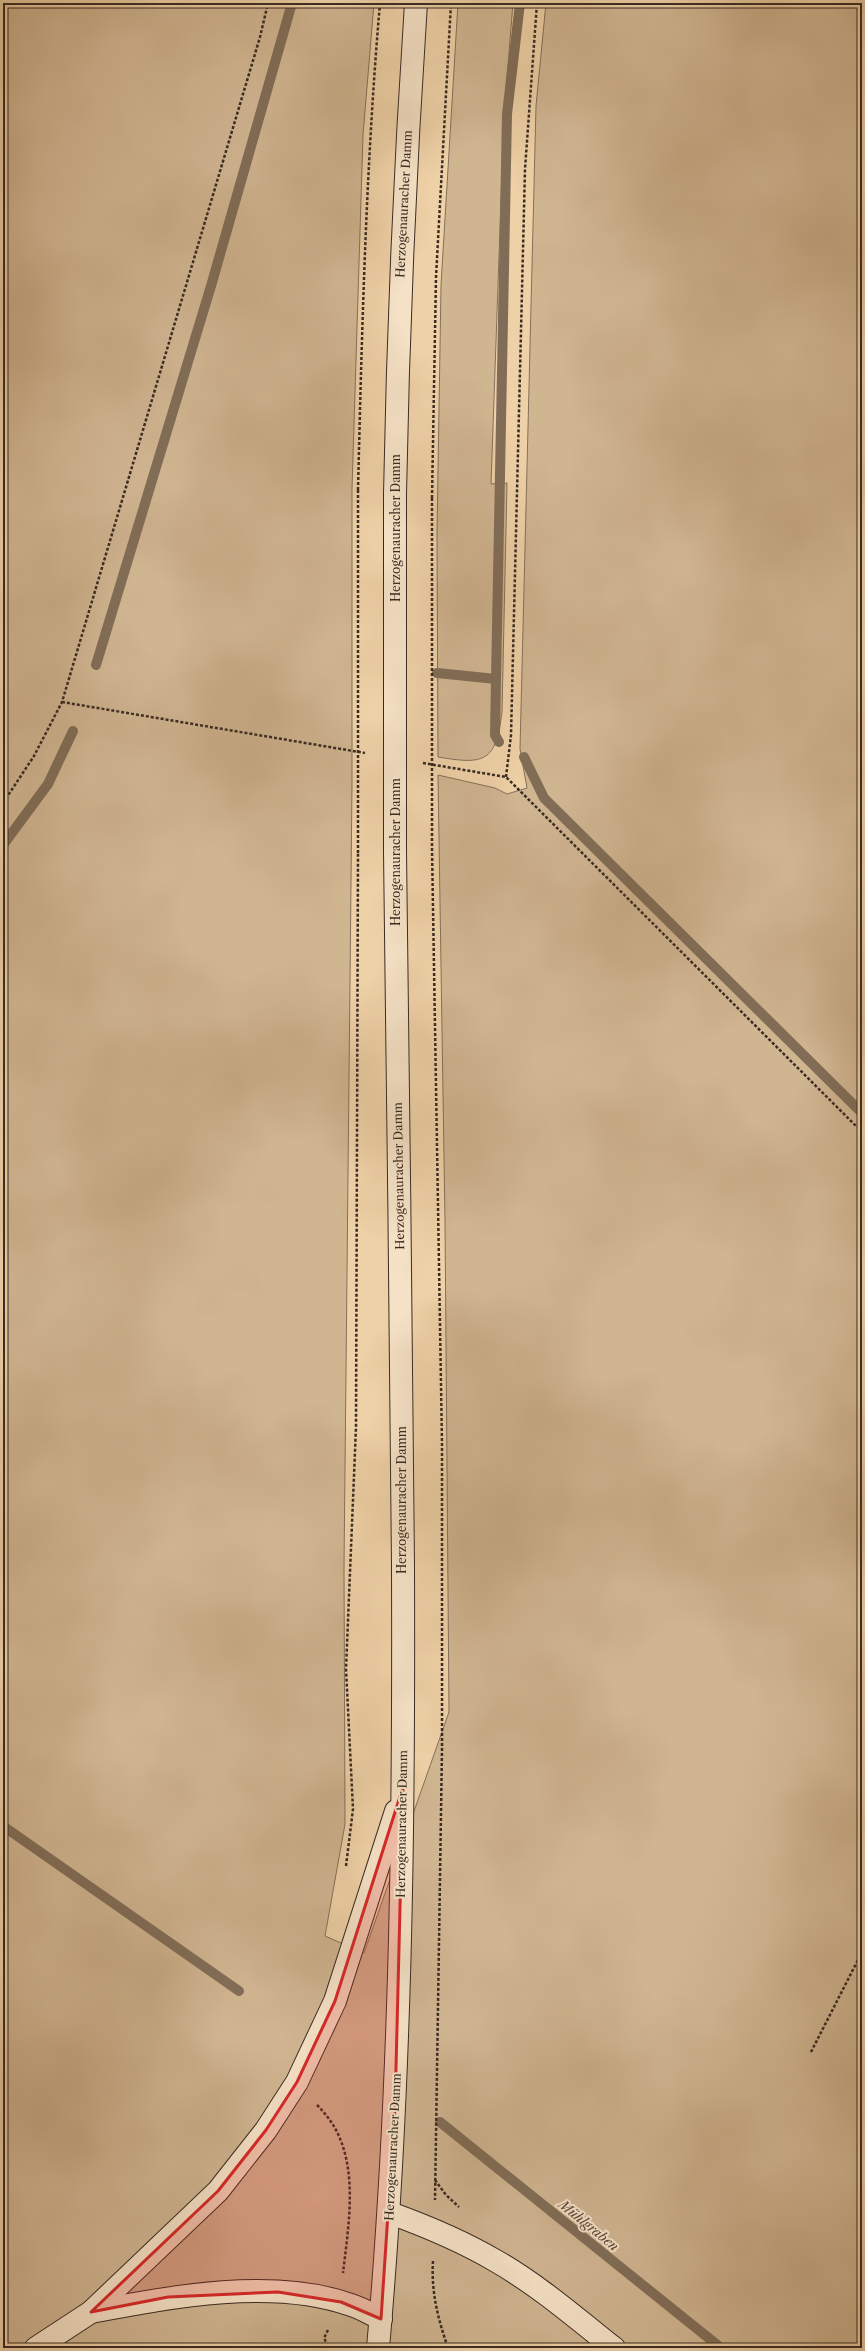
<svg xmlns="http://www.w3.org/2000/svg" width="865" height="2351" font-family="'Libre Caslon Text',serif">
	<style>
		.green { fill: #d0b591; stroke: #84705a }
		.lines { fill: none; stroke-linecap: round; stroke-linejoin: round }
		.stream { stroke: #816d57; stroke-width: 10 }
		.secondary-casing { stroke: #392b23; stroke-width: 24 }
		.path { stroke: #392b23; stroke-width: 2.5; stroke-dasharray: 3 2; stroke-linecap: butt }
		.secondary { stroke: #f5e1c6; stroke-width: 22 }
		.secondary-bridge-casing { stroke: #392b23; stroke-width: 24; stroke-linecap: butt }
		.path-bridge { stroke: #392b23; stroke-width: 2.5; stroke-dasharray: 3 2; stroke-linecap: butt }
		.secondary-bridge { stroke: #f5e1c6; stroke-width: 22 }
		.marked { fill: #d62828; fill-opacity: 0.2; stroke: #d62828; stroke-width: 3; stroke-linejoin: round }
		.labels { text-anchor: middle; stroke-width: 4; stroke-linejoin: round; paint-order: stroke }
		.street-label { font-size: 12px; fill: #392b23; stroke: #f5e1c6 }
		.water-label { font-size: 13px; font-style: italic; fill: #574639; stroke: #f5e1c6 }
	</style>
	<rect width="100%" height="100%" fill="#efd1a7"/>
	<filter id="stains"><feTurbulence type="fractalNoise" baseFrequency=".005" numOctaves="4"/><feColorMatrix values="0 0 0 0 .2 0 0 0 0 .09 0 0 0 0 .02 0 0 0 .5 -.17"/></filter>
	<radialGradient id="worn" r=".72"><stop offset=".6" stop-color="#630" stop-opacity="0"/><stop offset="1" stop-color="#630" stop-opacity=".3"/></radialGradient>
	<g class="green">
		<path d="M3,3H374L363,135L352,489V785L344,1568L345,1824L325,1936L364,1953L449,1712L445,1221L438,775L495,788L507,794L527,788L520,749L536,106L546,3H862V2348H3Z"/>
		<path d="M458,3H513L504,114L491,484L507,483L502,712C496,762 485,765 438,757L437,535L441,285Z"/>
	</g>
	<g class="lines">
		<g class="stream">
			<path d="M96,665L211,286L292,3"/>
			<path d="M437,673L496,679L507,114L520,3"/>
			<path d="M496,679L495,735L499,742"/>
			<path d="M524,757L544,798L862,1113"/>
			<path d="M3,845L48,784L73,731"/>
			<path d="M3,1826L239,1991"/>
			<path d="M440,2122L721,2348"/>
		</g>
		<defs>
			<g id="secondary">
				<path d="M395,494C398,330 405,167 416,3"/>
				<path d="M390,2213C426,2226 462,2241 496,2261C538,2285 576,2318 614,2348"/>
				<path d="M91,2312C170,2297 273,2277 351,2305C361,2308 371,2314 381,2319"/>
				<path d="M36,2348L91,2312L218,2191L266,2130L297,2082L335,2001L396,1811"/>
				<path d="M378,2348C401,2088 404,1827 403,1566C401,1328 398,1089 395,851"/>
			</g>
		</defs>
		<use href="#secondary" class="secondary-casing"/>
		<g class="path">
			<path d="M358,490C362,327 366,165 380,3"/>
			<path d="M432,498L436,277L451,3"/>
			<path d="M62,702L365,753"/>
			<path d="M423,763L506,777L862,1132"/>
			<path d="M506,777L511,735L525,169L537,3"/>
			<path d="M3,803L34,756L62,702L260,37L268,3"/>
			<path d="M432,848L442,1444V1748L435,2200"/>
			<path d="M346,1866L353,1809L346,1669L356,1427L358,853"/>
			<path d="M811,2052L862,1952"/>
			<path d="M317,2105C325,2113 332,2122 337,2132C358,2174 348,2229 343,2273"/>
			<path d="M435,2180L446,2195L459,2207"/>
			<path d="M433,2261C431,2292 438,2319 448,2348"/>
			<path d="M328,2330L324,2338L329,2348"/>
		</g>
		<use href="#secondary" class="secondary"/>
		<defs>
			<path id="secondary-bridge" d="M395,851V494"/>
		</defs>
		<use href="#secondary-bridge" class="secondary-bridge-casing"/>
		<g class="path-bridge">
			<path d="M432,498V848"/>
			<path d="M358,853V490"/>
		</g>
		<use href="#secondary-bridge" class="secondary-bridge"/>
	</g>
	<path class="marked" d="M403,1787L395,2108L381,2319L341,2302L278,2292L168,2297L91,2312L218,2191L266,2130L297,2082L335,2001Z"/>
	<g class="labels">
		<g class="street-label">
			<text transform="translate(404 204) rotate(-87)" y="4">Herzogenauracher Damm</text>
			<text transform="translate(396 528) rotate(-90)" y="4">Herzogenauracher Damm</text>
			<text transform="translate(396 852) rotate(-90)" y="4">Herzogenauracher Damm</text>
			<text transform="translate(399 1176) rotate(-91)" y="4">Herzogenauracher Damm</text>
			<text transform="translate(402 1500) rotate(-90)" y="4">Herzogenauracher Damm</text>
			<text transform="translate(402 1824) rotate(-89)" y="4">Herzogenauracher Damm</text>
			<text transform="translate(393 2147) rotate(-87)" y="4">Herzogenauracher Damm</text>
		</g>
		<g class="water-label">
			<text transform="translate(589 2225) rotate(39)" y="5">Mühlgraben</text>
		</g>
	</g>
	<rect width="865" height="2351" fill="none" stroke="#efd1a7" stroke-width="16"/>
	<rect x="4" y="4" width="857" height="2343" fill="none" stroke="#392b23" stroke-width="2"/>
	<rect x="8" y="8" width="849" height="2335" fill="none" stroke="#392b23"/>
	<rect width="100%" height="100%" filter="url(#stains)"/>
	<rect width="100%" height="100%" fill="url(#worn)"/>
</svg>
